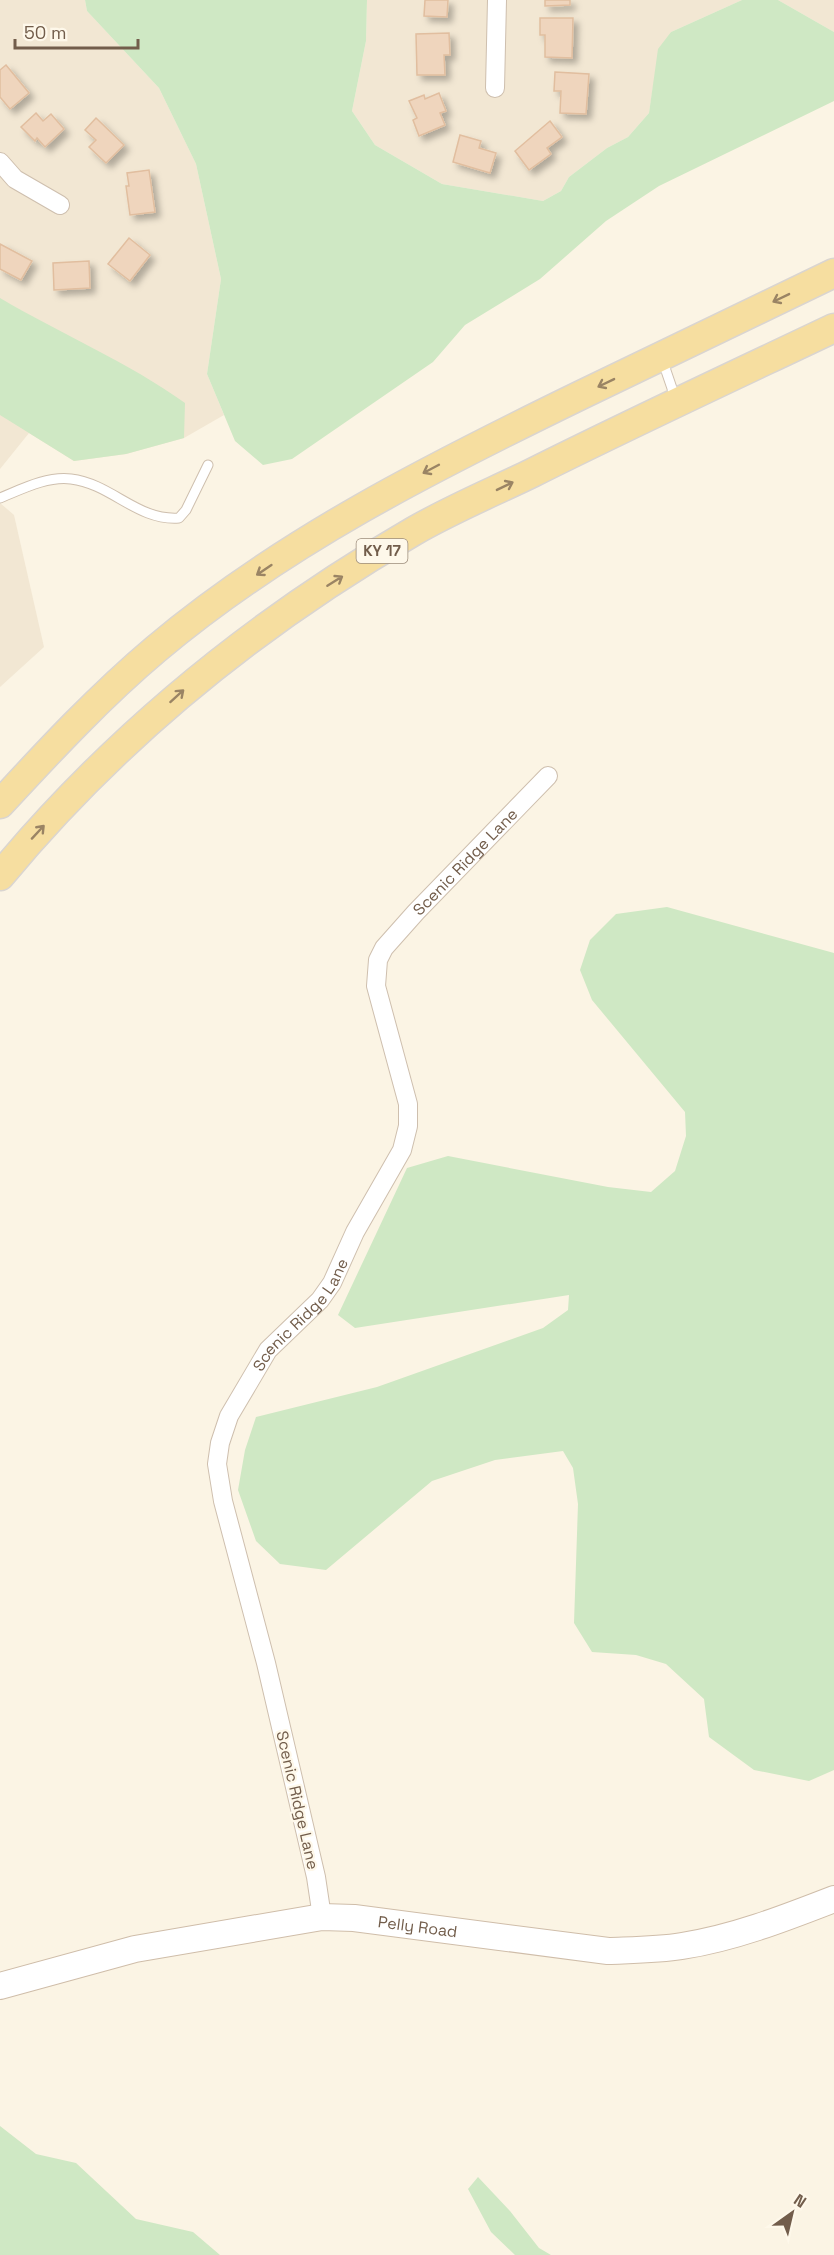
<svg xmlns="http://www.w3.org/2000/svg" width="834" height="2255" font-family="'Space Grotesk',sans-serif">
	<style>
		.residential { fill: #f2e7d3 }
		.green { fill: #cfe8c4 }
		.building { fill: #efd5bd; stroke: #e1be9f; stroke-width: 1.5; filter: url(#shadow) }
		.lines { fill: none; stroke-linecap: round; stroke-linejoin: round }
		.lane-casing { stroke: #cebfae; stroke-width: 11 }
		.street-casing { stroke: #cebfae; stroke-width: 20 }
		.secondary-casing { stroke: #cfbda9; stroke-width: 28 }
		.primary-casing { stroke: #dad5d0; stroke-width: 31 }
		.lane { stroke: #fff; stroke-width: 9 }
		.street { stroke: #fff; stroke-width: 18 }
		.secondary { stroke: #fff; stroke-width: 26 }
		.primary { stroke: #f6dea0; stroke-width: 28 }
		.oneway { stroke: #9a8464 }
		.labels { text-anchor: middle; stroke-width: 4.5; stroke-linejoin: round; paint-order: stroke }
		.shield { fill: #fef8ea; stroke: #9c8c7b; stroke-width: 1.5 }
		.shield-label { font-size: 15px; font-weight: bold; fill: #725d4b }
		.street-label { font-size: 16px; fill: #725d4b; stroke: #fef8ea }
	</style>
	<defs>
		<filter id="shadow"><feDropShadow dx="5" dy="5" stdDeviation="3" flood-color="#0004"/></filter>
	</defs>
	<rect width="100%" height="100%" fill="#fbf4e4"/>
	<g class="residential">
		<path d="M0,0H85L87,11L159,88L196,164L221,279L207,374L224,415L184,438L126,454L74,461L29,433L0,469Z"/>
		<path d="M367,0H742L671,32L653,87L649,113L628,137L607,148L569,177L561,191L543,201L442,184L375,145L352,111L366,41Z"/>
		<path d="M778,0H834V32Z"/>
		<path d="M0,503L14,515L44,647L0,687Z"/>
	</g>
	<g class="green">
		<path d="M85,0H367L366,41L352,111L375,145L442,184L543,201L561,191L569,177L607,148L628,137L649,113L658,49L671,32L742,0H778L834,32V101L659,186L606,221L540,279L465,325L433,362L292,459L263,465L235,441L207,374L221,279L196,164L159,88L87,11Z"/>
		<path d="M0,298C61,334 128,362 185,403L184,438L126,454L74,461L0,415Z"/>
		<path d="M667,907L834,953V1770L809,1781L754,1770L709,1737L704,1699L666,1664L636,1655L592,1652L574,1623L578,1504L573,1468L563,1451L495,1460L432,1481L326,1570L280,1564L256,1541L238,1490L245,1450L256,1417L377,1387L543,1328L568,1310L569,1295L355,1328L338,1315L407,1168L448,1156L608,1187L651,1192L675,1171L686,1136L685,1112L592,1000L580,970L590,940L616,914Z"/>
		<path d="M0,2126L36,2154L76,2163L136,2219L193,2232L220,2255H0Z"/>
		<path d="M478,2177L510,2211L539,2248L551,2255H515L491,2232L468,2189Z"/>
	</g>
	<g class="building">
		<path d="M425,0H448L447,17L424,16Z"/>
		<path d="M545,0H570V5L545,6Z"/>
		<path d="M540,18H573L572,58L545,57V35H540Z"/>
		<path d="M449,33L450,55H444L445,75H417L416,34Z"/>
		<path d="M6,65L29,93L10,109L0,97V70Z"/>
		<path d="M555,72L589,74L586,114L560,113L561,91H554Z"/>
		<path d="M439,93L446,111L440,113L445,125L419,136L413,120L417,118L409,101L424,95L425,99Z"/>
		<path d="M36,113L43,121L51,114L64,129L45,147L37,138L35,141L21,127Z"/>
		<path d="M96,118L124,145L106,163L89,147L96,140L85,130Z"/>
		<path d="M550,121L562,137L547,148L551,154L529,170L515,151Z"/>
		<path d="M460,135L481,141L479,148L496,153L490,173L453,162Z"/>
		<path d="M149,170L155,212L130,215L126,186H129L127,173Z"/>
		<path d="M129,238L150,255L130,281L108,264Z"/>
		<path d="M0,244L32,261L21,280L0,269Z"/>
		<path d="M89,261L90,288L54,290L53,263Z"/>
	</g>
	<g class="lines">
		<defs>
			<g id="lane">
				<path d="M662,359L676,400"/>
				<path d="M0,498C22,489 47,476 71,479C112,484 137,521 179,518L186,510L208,465"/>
			</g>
			<g id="street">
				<path d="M495,88L497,0"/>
				<path d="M0,162L15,179L60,205"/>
				<path id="s1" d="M322,1917L316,1877L266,1663L223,1501L217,1464L220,1443L229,1416L268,1350L320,1300L332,1283L355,1232L402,1150L408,1126V1104L376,986L378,960L384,948L416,912L548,776"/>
			</g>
			<g id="secondary">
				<path id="s2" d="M0,1986L135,1949L322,1917L354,1918L608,1951C632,1950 658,1950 682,1946C734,1938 785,1918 834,1899"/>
			</g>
			<g id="primary">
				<path d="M0,804C49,751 100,696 156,649C283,542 433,467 581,395C666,354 750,313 834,273"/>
				<path d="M0,876C116,736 257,622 414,531C452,509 493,492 532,473C632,423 733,376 834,328"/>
			</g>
		</defs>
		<use href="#lane" class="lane-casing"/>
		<use href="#street" class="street-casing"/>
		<use href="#secondary" class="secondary-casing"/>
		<use href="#primary" class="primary-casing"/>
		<use href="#lane" class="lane"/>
		<use href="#street" class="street"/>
		<use href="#secondary" class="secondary"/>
		<use href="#primary" class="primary"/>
	</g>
	<defs><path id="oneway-shaft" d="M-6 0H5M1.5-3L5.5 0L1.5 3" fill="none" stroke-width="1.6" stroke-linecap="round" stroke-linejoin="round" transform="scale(1.5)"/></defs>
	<g class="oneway">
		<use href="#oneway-shaft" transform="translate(781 298) rotate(154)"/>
		<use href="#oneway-shaft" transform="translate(606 383) rotate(154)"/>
		<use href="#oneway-shaft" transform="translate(431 469) rotate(152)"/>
		<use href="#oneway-shaft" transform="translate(505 486) rotate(-26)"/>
		<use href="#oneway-shaft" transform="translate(264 570) rotate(146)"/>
		<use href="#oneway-shaft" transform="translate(335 581) rotate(-32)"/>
		<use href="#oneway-shaft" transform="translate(177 696) rotate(-42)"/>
		<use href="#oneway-shaft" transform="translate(38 832) rotate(-47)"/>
	</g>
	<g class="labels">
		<rect class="shield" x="356.5" y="539" width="51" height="24" rx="4.5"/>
		<g class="shield-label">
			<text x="382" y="556">KY 17</text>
		</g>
		<g class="street-label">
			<text dy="6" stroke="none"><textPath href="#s1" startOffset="1162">Scenic Ridge Lane</textPath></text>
			<text dy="6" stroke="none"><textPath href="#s1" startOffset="640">Scenic Ridge Lane</textPath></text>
			<text transform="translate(298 1800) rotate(77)" y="6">Scenic Ridge Lane</text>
			<text dy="6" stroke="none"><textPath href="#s2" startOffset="426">Pelly Road</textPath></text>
		</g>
	</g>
	<g transform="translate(792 2213) rotate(34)" stroke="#fef8ea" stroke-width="4.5" paint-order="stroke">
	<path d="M0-4.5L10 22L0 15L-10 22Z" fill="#725d4b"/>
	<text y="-9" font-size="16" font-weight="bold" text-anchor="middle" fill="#725d4b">N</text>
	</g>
	<path d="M15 39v9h123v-9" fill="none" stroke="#725d4b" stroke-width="3"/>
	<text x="24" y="39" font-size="18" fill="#725d4b" stroke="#fef8ea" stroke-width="4.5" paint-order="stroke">50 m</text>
</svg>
